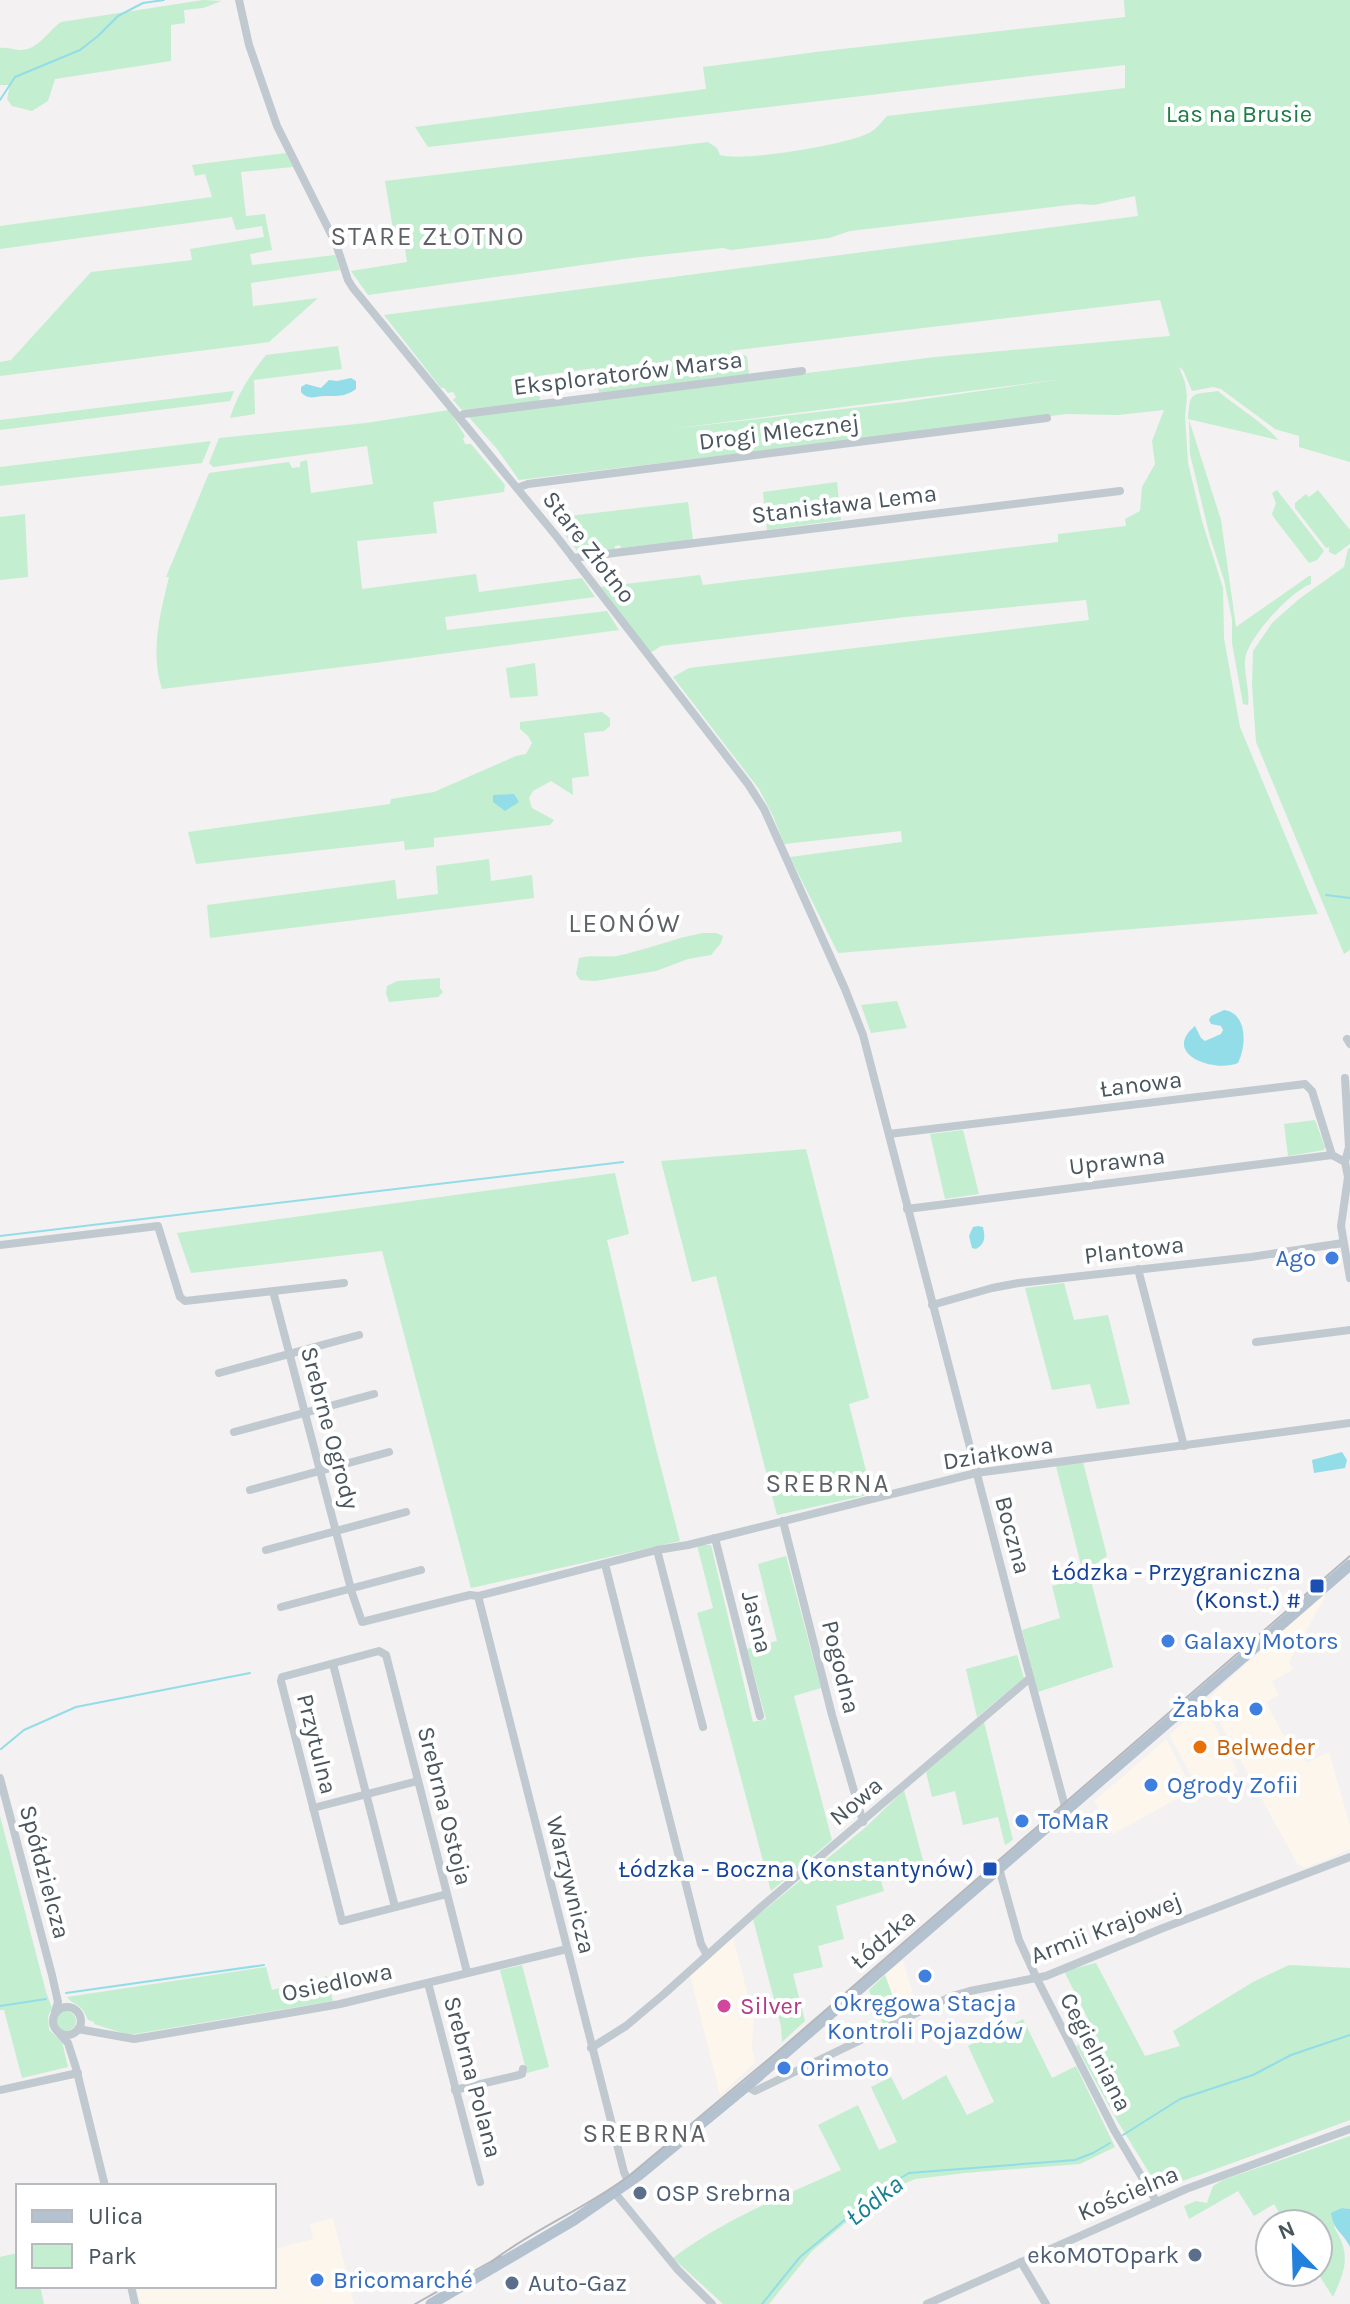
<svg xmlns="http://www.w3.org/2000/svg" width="1350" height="2304" font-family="Karla,sans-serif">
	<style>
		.commercial { fill: #fcf6ed }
		.green { fill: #c3eed0; fill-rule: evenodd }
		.water { fill: #93dde8 }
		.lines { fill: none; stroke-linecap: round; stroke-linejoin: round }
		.stream { stroke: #93dde8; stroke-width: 2 }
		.minor { stroke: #c0c9cf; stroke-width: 8 }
		.major { stroke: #b3c2ce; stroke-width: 11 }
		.tram { stroke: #b4b7bb; stroke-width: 2 }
		.shop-dot { fill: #3f7fe0; stroke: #fff; stroke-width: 3 }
		.transit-dot { fill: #1a4fb4; stroke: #fff; stroke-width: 3 }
		.food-dot { fill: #e8710a; stroke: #fff; stroke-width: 3 }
		.hotel-dot { fill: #d1479c; stroke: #fff; stroke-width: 3 }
		.service-dot { fill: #5c6f8a; stroke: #fff; stroke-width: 3 }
		.labels { text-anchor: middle; stroke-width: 8; stroke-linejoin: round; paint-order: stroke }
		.park-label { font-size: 24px; fill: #1d7d46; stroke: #fff }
		.street-label { font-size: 24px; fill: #4a565e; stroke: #fff }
		.shop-label { font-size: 24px; fill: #366cbe; stroke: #fff; text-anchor: start }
		.transit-label { font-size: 24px; fill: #164399; stroke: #fff; text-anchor: end }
		.food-label { font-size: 24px; fill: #c56008; stroke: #fff; text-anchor: start }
		.hotel-label { font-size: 24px; fill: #b23c85; stroke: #fff; text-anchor: start }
		.service-label { font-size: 24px; fill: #4e5e75; stroke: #fff; text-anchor: start }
		.neighbourhood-label { font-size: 26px; letter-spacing: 2px; fill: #5e6266; stroke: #fff }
		.water-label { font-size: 26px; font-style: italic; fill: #148090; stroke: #fff }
	</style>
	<rect width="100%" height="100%" fill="#f3f1f1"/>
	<g class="commercial">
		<path d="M1328,1591L1289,1662L1293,1670L1272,1681L1279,1695L1266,1702L1284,1736L1291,1734L1306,1763L1329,1752L1350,1826V1849L1305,1868L1298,1865L1207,1699Z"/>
		<path d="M1204,1703L1238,1772L1200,1792L1169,1735Z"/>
		<path d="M1166,1739L1189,1783L1191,1791L1113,1834L1094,1801Z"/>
		<path d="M733,1937L754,2018L752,2048L755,2063L720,2095L690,1975Z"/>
		<path d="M903,1960L917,2007L900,2016L885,1975Z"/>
		<path d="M333,2218L354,2304H141L136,2286H274V2249L313,2239L310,2224Z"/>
	</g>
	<g class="green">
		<path d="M203,0L222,1L203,8L184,10L185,23L171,25V61L55,79L48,101L32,111L12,106L7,99L10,85H0V48C7,47 13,50 19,50C38,51 48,31 61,22Z"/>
		<path d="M1124,0H1350V462L1299,447V436L1275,429L1221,389L1213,387L1192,391L1183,370L1179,367L1185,382L1187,396L1185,416L1188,463L1202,521L1223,588L1224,638L1240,727L1318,914L838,953L790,857L902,842L901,831L784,844L773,816L759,789L673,677L689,668L1089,620L1086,600L905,617L661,646L650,653L601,587L700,575L703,585L1058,542V534L1126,526L1125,519L1140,511L1142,487L1155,464L1152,441L1164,410L1118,415L1067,414L519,480L497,449L468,416L935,357L1170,336L1160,300L729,351L747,356L749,375L599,393L595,368L538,376L540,401L462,410L453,400L456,397L453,392L448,393L444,388H441L384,315L1138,216L1135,196L1094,205L1078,204L850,231L829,238L731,250L723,248L632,258L368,295L351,271L407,262L403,235H394L385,181L708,142L717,148L720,155C744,162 845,145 869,133C875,130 882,122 887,116L1125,88V65L428,147L415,127L706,89L703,67L816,52L1125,17ZM1062,379L904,402L671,429Z"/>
		<path d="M286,153L293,167L241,172L246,216L265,214L272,250L250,254L252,265L335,255L340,270L251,283L253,306L318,298L269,342L0,376V362L11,360L91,272L192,260L190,249L264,237L262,226L236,230L232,217L0,249V226L212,197L205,174L195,176L192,165Z"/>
		<path d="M338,346L342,369L254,380L255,414L230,418C238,393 250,375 266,355Z"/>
		<path d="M234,391L230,401L0,430V420Z"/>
		<path d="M1218,391C1235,406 1266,424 1278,440L1188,419C1190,390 1191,395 1218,391Z"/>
		<path d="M449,410L465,436L463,439L465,444H471L505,485L504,492L433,502L437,533L357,541L362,589L476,574L479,592L582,578L595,597L445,617L447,630L607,611L619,630L374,663L162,689C150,652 160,614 169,577H166L209,473L289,462L292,468L300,467V462L307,460L311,493L373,484L367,446L213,467L209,463L219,438L366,423Z"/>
		<path d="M1189,420L1221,520L1236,627L1309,576H1311V584C1291,591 1247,638 1245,660C1244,675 1250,691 1248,705L1243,704L1232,643V619L1224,580L1210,537L1190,454Z"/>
		<path d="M211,441L202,463L0,486V467Z"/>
		<path d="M837,482L841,520L767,530L763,492Z"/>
		<path d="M1277,490L1324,551L1317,560L1309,563L1275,519L1272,514L1276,503L1272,493Z"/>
		<path d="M1318,490L1350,530V544L1335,555L1329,552V547L1326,548L1295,508V503L1306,494L1309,497Z"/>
		<path d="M688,502L693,540L621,548L620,545L615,546V549L579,553L552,518Z"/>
		<path d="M25,514L28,577L0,580V517Z"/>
		<path d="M1350,548V950L1344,954L1256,742L1252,685L1253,651L1272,623L1299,599L1344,567L1348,549Z"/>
		<path d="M535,663L538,696L510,698L506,668Z"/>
		<path d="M602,712L610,718V726L604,731L584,733L589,776L572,778L573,795L551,781L533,791L529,798L532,808L554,820L550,825L434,838V847L405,850L404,841L196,864L188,832L390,804L391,799L434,792L516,756L526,754L532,743L528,736L520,729V722Z"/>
		<path d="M489,859L491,881L532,875L534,898L210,938L207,905L395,880L397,899L438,894L436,866Z"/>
		<path d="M703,933H716L723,936L721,943L711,955L688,959L656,971L595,981L580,980L576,974L579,958C592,954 604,958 617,956C646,950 674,938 703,933Z"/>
		<path d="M440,978V988L443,992L438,997L389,1002L386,993L387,986L397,981Z"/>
		<path d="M897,1001L907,1028L871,1033L861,1005Z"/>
		<path d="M1315,1120L1325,1147L1324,1150L1288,1156L1284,1124Z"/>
		<path d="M963,1130L979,1194L945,1199L930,1134Z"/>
		<path d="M806,1149L869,1398L849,1404L872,1494L777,1515L716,1276L692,1282L661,1161Z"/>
		<path d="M615,1173L629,1234L607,1240L654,1441L680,1541L471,1588L382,1251L191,1273L177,1233Z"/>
		<path d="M1064,1283L1074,1320L1108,1315L1130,1404L1097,1409L1090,1384L1052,1390L1025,1288Z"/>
		<path d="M1083,1462L1107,1556L1088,1569L1113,1667L1038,1692L1022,1630L1060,1618L1052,1586L1084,1577L1056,1466Z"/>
		<path d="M697,1545H711L753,1722L766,1719L747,1649L777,1641L758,1564L786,1556L821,1688L794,1696L832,1840L771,1891L697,1613L713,1608Z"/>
		<path d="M1017,1655L1024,1678L977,1717L966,1669Z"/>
		<path d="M984,1722L1013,1840L1005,1845L998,1817L963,1825L955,1791L932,1797L926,1772Z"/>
		<path d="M904,1790L924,1864L880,1877L884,1891L836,1906L844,1939L818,1946L823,1967L793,1974L805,2021L782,2042L781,2026L753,1919L866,1827Z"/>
		<path d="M0,1816L46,1992L52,2008L48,2016L49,2030L62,2042L68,2067L22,2078L4,2010H0Z"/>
		<path d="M1096,1963L1145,2056L1180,2046L1173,2031L1253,1982L1289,1965L1350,1968V2120L1169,2186L1159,2184L1153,2179L1118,2122L1076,2046L1096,2035L1064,1971Z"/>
		<path d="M522,1965L549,2067L527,2073L500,1970Z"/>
		<path d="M266,1967L272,1990L327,1976L333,2001L129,2035L94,2024V2022L88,2020C81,2002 76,2008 67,1997Z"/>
		<path d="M885,1975L900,2016L883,2024L869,1990Z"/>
		<circle cx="66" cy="2021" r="10"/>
		<path d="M1023,2019L1052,2078L1076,2066L1115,2147L1080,2164L965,2173L915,2179L880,2194L812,2251L769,2304H723L673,2258C722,2220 784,2196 841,2170L818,2125L858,2105L879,2150L897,2142L871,2087L891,2077L903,2100L946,2075L967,2115L994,2102L968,2046Z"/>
		<path d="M1350,2136V2209L1342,2208L1334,2227C1350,2253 1347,2267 1333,2297L1317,2272L1318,2224H1286L1274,2204L1254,2216L1238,2191L1189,2219L1184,2206L1196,2201L1207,2203L1213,2186L1223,2180Z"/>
		<path d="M18,2253V2286H40L44,2304H0V2257Z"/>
	</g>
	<g class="water">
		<path d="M351,378L356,381V389C345,397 337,396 325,396C314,396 309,401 301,392V387L306,384L321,388L329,380L337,381Z"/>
		<path d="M514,794L519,802L505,811L493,802V795Z"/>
		<path d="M1224,1010C1247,1013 1247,1045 1238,1063C1214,1073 1161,1054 1195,1026L1201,1038L1205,1041L1221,1034L1223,1030L1221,1026L1211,1024L1209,1020L1211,1016Z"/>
		<path d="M978,1226L983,1227C985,1237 986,1243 976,1249L972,1248L969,1236L973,1227Z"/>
		<path d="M1342,1452L1347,1460L1345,1468L1314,1473L1312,1460Z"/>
		<path d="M1342,2208L1350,2209V2247C1343,2232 1334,2232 1331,2213Z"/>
	</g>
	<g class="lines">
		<g class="stream">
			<path d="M0,100L15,77L80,50L98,36L118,16L143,3L164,0"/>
			<path d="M1326,895L1350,898"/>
			<path d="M0,1236L623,1162"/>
			<path d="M1,1749L24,1730L76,1707L250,1673"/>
			<path d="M66,1993L264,1965"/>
			<path d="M0,2006L46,1999"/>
			<path d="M1123,2135L1180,2099L1253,2075L1291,2055L1350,2035"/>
			<path d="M762,2304L800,2257L882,2189L909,2173L1075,2160L1093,2153L1110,2143"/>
		</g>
		<g class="minor">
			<path d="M239,0L249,45L277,126L336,244L348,280L353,288L557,537L748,784L764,809L845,989L863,1035L1019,1636L1066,1810"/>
			<path d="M459,417L464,414L802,371"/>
			<path d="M517,488L528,484L1047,418"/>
			<path d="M573,558L1120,491"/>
			<path d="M1347,1039L1350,1044"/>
			<path d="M1345,1078L1349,1147L1345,1162L1348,1177L1341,1226L1350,1278"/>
			<path d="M889,1134L1305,1084L1312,1091L1332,1155L1345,1162"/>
			<path d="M907,1209L1332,1155"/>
			<path d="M0,1245L158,1226L180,1297L185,1301L344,1283"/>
			<path d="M1138,1269L1184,1446"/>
			<path d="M273,1291L352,1593L362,1622L470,1595L478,1596L657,1550L688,1545L976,1473L1350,1423"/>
			<path d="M932,1305L992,1288L1019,1283L1251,1257L1343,1243"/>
			<path d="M1256,1342L1350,1330"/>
			<path d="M219,1373L359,1335"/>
			<path d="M234,1432L374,1394"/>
			<path d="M250,1490L389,1452"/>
			<path d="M783,1521L832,1715L863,1822"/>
			<path d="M715,1538L760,1716"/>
			<path d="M266,1550L406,1512"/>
			<path d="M657,1550L703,1727"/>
			<path d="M605,1564L701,1944L707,1955"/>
			<path d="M478,1596L624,2172L629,2183"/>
			<path d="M281,1607L421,1570"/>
			<path d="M333,1664L395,1907"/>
			<path d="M0,1778L52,1975L58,2002L55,2012"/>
			<path d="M313,1808L418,1781"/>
			<path d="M999,1868L1019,1940L1036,1977L1114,2130L1156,2201"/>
			<path d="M447,1894L342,1921L281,1681L282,1677L379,1651L386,1655L467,1972"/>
			<path d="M428,1983L480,2182"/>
			<circle cx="67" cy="2021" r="14"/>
			<path d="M78,2029L134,2039L283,2014L340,2004L567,1949"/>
			<path d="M59,2033L68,2043L76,2068L105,2186"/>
			<path d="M591,2048L626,2026L664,1994L761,1907L1030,1678"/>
			<path d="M746,2086L755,2091L952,1996L970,1991L1046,1976L1163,1928L1350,1857"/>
			<path d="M0,2090L78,2073"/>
			<path d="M455,2090L519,2075L522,2074L523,2069"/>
			<path d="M615,2193L678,2270L712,2304"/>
			<path d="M1021,2262L1046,2304"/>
			<path d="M131,2286L135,2304"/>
			<path d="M927,2304L1186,2189L1350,2129"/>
		</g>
		<path class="major" d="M431,2304L574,2220L639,2175L754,2080L1350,1565"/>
		<g class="tram">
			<path d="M491,2262C535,2228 587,2208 630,2175L776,2053L1350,1556"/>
			<path d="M415,2304L501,2256"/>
		</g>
	</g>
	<g class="shop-dot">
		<circle cx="1332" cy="1258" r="8"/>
		<circle cx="1168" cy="1641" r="8"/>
		<circle cx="1256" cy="1709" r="8"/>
		<circle cx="1151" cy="1785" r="8"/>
		<circle cx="1022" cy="1821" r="8"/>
		<circle cx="925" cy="1976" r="8"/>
		<circle cx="784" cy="2068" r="8"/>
		<circle cx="317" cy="2280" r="8"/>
	</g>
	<g class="transit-dot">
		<rect x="1309" y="1578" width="16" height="16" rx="4"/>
		<rect x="982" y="1861" width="16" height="16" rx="4"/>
	</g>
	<circle class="food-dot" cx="1200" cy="1747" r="8"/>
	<circle class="hotel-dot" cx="724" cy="2006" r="8"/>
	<g class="service-dot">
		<circle cx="640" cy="2193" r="8"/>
		<circle cx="1195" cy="2255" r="8"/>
		<circle cx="512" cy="2283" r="8"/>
	</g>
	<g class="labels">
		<g class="park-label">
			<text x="1239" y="122">Las na Brusie</text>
		</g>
		<g class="street-label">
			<text transform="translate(628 373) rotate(-7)" y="8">Eksploratorów Marsa</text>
			<text transform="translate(779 432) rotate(-7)" y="8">Drogi Mlecznej</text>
			<text transform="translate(844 504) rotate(-7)" y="8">Stanisława Lema</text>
			<text transform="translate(589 547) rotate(52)" y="8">Stare Złotno</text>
			<text transform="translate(1141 1084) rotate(-7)" y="8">Łanowa</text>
			<text transform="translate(1117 1161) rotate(-7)" y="8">Uprawna</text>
			<text transform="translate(1134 1250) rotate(-7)" y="8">Plantowa</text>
			<text transform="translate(330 1428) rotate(75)" y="8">Srebrne Ogrody</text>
			<text transform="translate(998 1453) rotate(-9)" y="8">Działkowa</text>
			<text transform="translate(1013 1535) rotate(75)" y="8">Boczna</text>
			<text transform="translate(757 1622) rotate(76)" y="8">Jasna</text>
			<text transform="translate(841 1667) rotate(76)" y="8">Pogodna</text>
			<text transform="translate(317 1744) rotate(76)" y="8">Przytulna</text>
			<text transform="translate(856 1801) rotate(-40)" y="8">Nowa</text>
			<text transform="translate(445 1806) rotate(76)" y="8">Srebrna Ostoja</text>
			<text transform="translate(45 1872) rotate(75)" y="8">Spółdzielcza</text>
			<text transform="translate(571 1885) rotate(76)" y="8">Warzywnicza</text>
			<text transform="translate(1106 1928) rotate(-21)" y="8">Armii Krajowej</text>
			<text transform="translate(883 1939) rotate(-41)" y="8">Łódzka</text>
			<text transform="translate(337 1982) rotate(-12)" y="8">Osiedlowa</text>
			<text transform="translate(1096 2052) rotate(63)" y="8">Cegielniana</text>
			<text transform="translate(473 2077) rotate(75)" y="8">Srebrna Polana</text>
			<text transform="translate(1128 2193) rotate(-23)" y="8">Kościelna</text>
		</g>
		<g class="shop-label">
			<text x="1316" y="1266" text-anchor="end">Ago</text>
			<text x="1184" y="1649">Galaxy Motors</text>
			<text x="1240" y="1717" text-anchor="end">Żabka</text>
			<text x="1167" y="1793">Ogrody Zofii</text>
			<text x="1038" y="1829">ToMaR</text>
			<text x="925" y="2011" text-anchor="middle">Okręgowa Stacja<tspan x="925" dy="28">Kontroli Pojazdów</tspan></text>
			<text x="800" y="2076">Orimoto</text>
			<text x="333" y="2288">Bricomarché</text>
		</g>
		<g class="transit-label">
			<text x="1301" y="1580">Łódzka - Przygraniczna<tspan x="1301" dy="28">(Konst.) #</tspan></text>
			<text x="974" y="1877">Łódzka - Boczna (Konstantynów)</text>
		</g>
		<g class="food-label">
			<text x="1216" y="1755">Belweder</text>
		</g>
		<g class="hotel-label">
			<text x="740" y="2014">Silver</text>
		</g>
		<g class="service-label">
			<text x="656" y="2201">OSP Srebrna</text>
			<text x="1179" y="2263" text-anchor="end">ekoMOTOpark</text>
			<text x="528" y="2291">Auto-Gaz</text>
		</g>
		<g class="neighbourhood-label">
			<text x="428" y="245">STARE ZŁOTNO</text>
			<text x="625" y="932">LEONÓW</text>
			<text x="828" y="1492">SREBRNA</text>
			<text x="645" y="2142">SREBRNA</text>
		</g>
		<g class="water-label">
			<text transform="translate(874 2200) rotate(-38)" y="9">Łódka</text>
		</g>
	</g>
	<rect x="16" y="2184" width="260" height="104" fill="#ffffff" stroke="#b7bbbf" stroke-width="2"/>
	<rect x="32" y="2210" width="40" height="12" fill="#b3c2ce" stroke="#b7bbbf" stroke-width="2"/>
	<text x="88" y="2224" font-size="24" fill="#4a565e">Ulica</text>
	<rect x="32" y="2244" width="40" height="24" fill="#c3eed0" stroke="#b7bbbf" stroke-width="2"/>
	<text x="88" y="2264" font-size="24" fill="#4a565e">Park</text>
	<g transform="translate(1294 2248) rotate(337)"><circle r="38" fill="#ffffff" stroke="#b7bbbf" stroke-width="2"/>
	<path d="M0-6L14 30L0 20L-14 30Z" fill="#2381db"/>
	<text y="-12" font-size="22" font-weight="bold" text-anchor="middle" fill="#4a565e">N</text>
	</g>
</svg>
